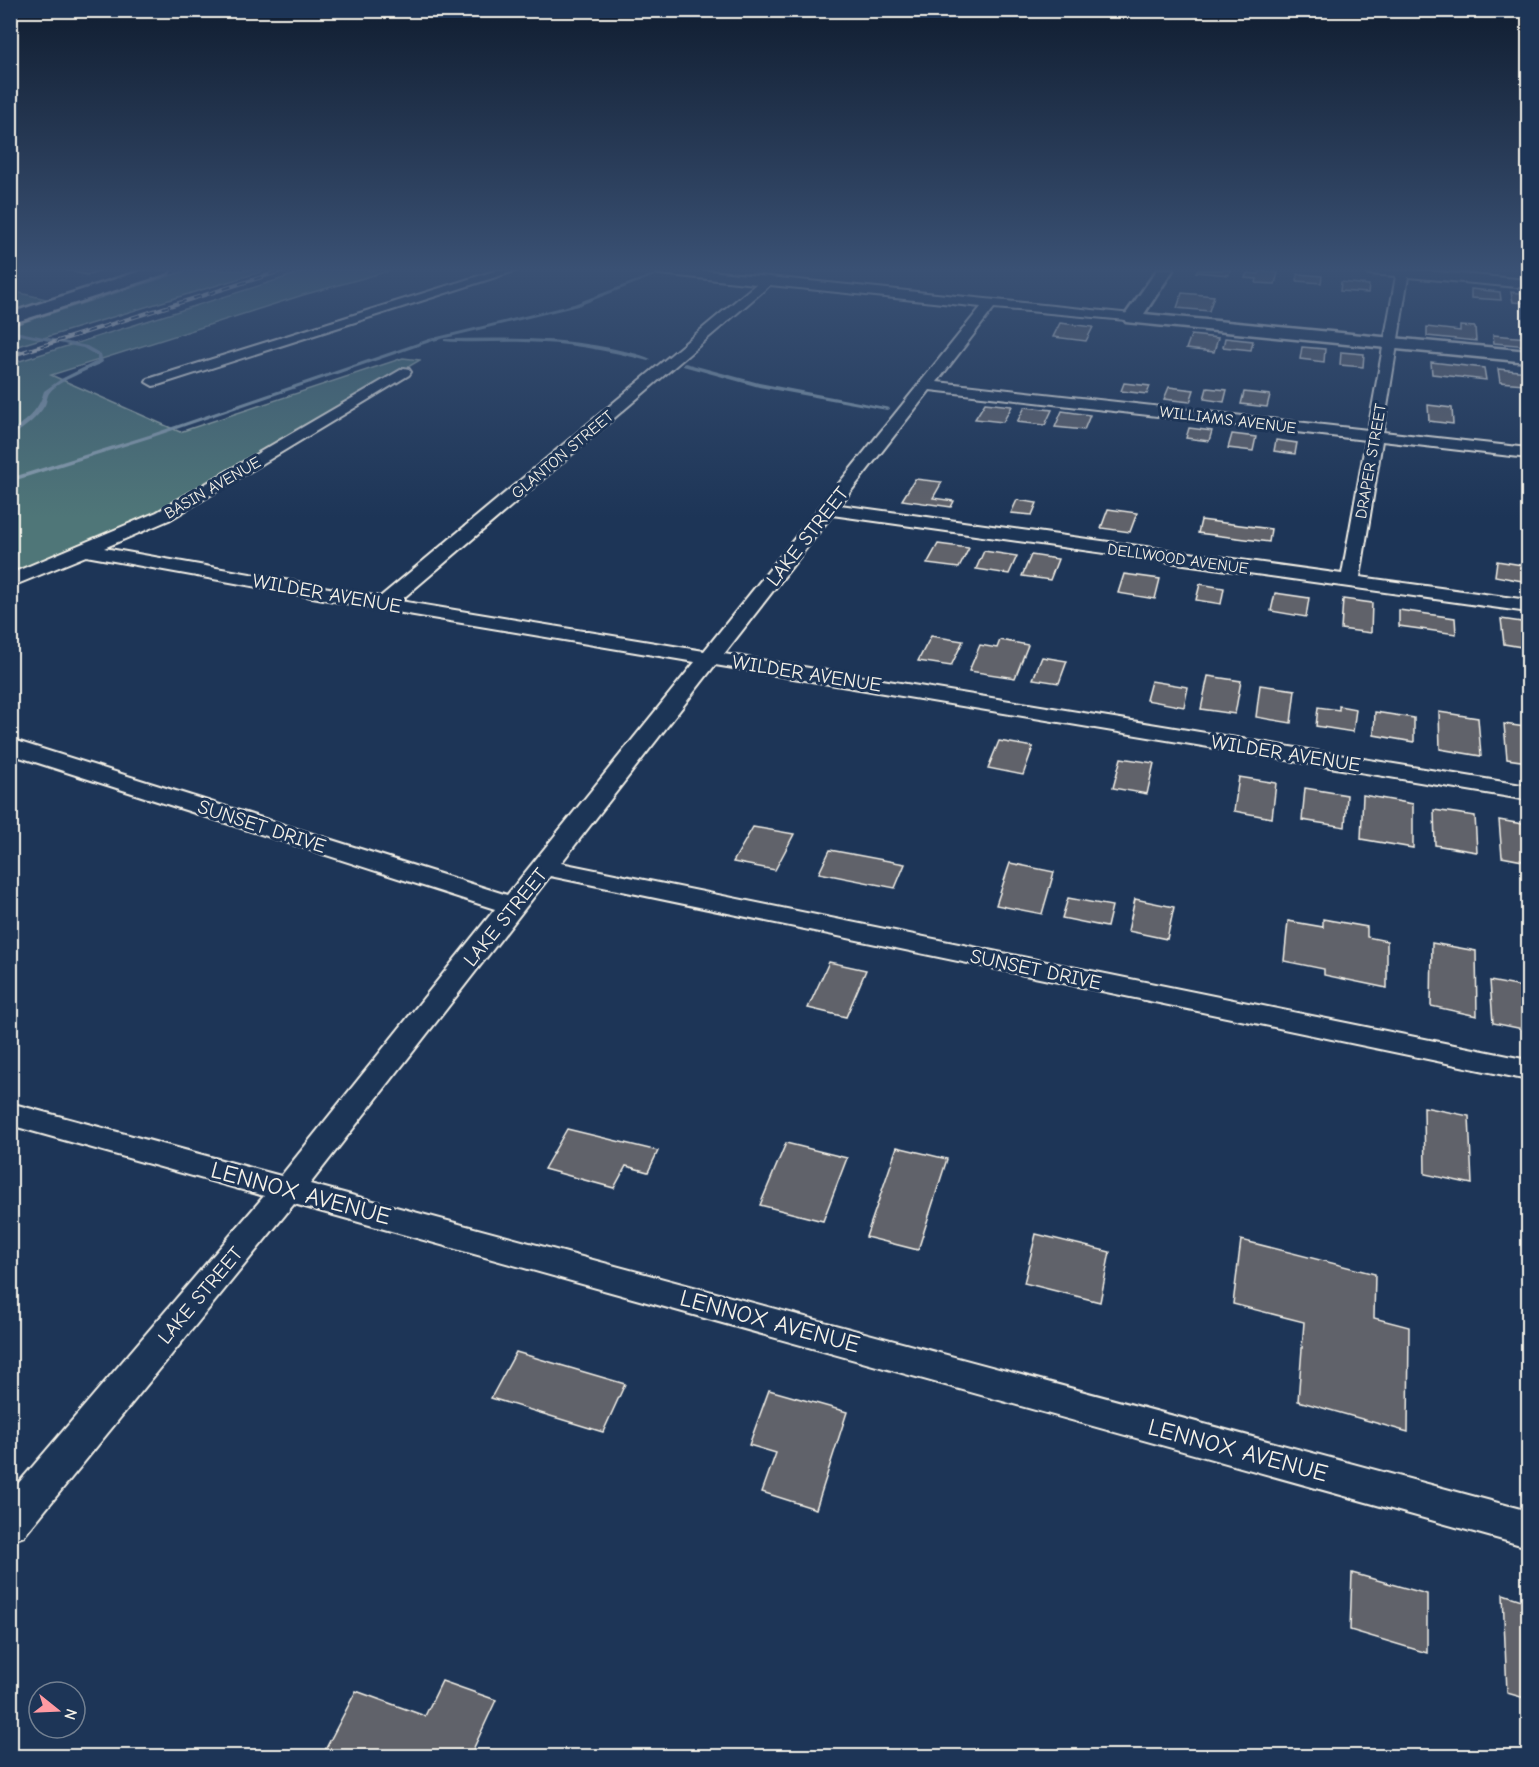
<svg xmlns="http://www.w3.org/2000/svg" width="1539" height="1767" font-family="'Comic Neue',sans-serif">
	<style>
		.green { fill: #507678; stroke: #a2b4b0; stroke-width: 1.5 }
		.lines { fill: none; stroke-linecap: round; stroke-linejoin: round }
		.stream { fill: #8ca2b1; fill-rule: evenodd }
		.building { fill: #61626b; stroke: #f4f1e8; stroke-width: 1.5 }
		.street-casing { stroke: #f4f1e8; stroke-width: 4 }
		.secondary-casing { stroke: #f4f1e8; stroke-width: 5 }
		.street { fill: #1d3557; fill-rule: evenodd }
		.secondary { fill: #1d3557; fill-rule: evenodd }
		.rail-casing { stroke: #f4f1e8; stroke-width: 4 }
		.rail { stroke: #1d3557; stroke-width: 2; stroke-dasharray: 8; stroke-linecap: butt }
		.labels { text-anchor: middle; stroke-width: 6; stroke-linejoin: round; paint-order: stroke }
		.far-street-label { font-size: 16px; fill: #f4f1e8; stroke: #1d3557 }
		.street-label { font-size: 20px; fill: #f4f1e8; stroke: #1d3557 }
		.near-street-label { font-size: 24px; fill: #f4f1e8; stroke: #1d3557 }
	</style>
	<rect width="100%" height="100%" fill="#1d3557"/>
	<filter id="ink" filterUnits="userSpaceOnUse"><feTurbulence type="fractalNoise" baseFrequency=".0167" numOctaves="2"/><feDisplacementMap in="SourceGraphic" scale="12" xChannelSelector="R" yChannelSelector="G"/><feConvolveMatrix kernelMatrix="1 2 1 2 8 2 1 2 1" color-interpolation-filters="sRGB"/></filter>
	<g filter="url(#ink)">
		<g class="green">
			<path d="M188,270H267L11,348V326Z"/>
			<path d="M309,270H392L303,295L51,375L180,432L403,358L420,360L180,501L11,575L10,364Z"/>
			<path d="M11,291L50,300L11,313Z"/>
		</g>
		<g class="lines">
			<g class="stream">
				<path d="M653,274L657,275L578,306L433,341L153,437L10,482V478L149,435L429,339L574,304Z"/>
				<path d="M10,330L87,346L101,354L103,362C89,371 59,380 50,392C47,395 47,401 45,405C38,418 23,429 10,437V432C27,419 38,412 44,391L61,379L97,361V356L83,348L10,333Z"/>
				<path d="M446,339C501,338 556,337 610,348C623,351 639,353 651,359L648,361C607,350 566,343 524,342C497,341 470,344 444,341V339Z"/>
				<path d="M685,363L759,383L890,408L887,410L759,387L683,366V364Z"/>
			</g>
		</g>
		<g class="building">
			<path d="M65,270H101L87,275Z"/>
			<path d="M1197,270H1230L1229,275L1196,272Z"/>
			<path d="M1260,271L1278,273L1275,284L1256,283L1257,279L1245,278L1247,273L1259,274Z"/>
			<path d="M1298,274L1322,276L1321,283L1297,281Z"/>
			<path d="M1341,282L1369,285L1368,293L1340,291Z"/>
			<path d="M1471,289L1500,292L1501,300L1471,298Z"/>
			<path d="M1511,292L1528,294V303L1513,302Z"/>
			<path d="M1182,293L1214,296L1209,311L1177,308Z"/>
			<path d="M1060,323L1093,327L1086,341L1053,337Z"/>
			<path d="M1460,326L1475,327L1476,341L1427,336V327L1460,331Z"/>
			<path d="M1191,335L1218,338L1214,352L1186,349Z"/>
			<path d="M1493,335L1528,338V346L1494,343Z"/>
			<path d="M1225,338L1253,341L1251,350L1223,347Z"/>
			<path d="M1302,347L1325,349L1324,362L1300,359Z"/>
			<path d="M1341,352L1364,354L1363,367L1340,365Z"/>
			<path d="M1431,362L1484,368L1486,380L1432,374Z"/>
			<path d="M1498,369L1528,372V380L1523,379L1524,384L1500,382Z"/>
			<path d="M1124,383L1150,386L1147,394L1121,391Z"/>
			<path d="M1169,387L1194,390L1190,402L1164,399Z"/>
			<path d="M1207,388L1227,390L1224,402L1204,399Z"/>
			<path d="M1244,392L1270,395L1267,407L1241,404Z"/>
			<path d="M985,403L1012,406L1003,422L975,419Z"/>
			<path d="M1428,405L1452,408L1453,424L1429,421Z"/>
			<path d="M1025,407L1052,410L1045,425L1017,422Z"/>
			<path d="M1062,411L1090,415L1084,430L1055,427Z"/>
			<path d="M1189,428L1212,431L1209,441L1186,438Z"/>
			<path d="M1232,434L1256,437L1253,451L1228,448Z"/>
			<path d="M1276,440L1297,443L1295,454L1274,451Z"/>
			<path d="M915,479L942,482L933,498L954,501L951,507L902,500Z"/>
			<path d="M1017,500L1037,503L1032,515L1011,513Z"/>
			<path d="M1108,509L1137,513L1130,532L1101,528Z"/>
			<path d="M1201,520L1271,529L1269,542L1198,533Z"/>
			<path d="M938,544L969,548L959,568L927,564Z"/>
			<path d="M984,551L1017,556L1009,574L976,569Z"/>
			<path d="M1031,555L1058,559L1050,580L1022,576Z"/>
			<path d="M1497,561L1528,566V582L1495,576Z"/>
			<path d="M1124,574L1160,579L1155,599L1118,593Z"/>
			<path d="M1200,584L1224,588L1221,604L1196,600Z"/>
			<path d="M1275,593L1309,598L1306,617L1271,611Z"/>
			<path d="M1343,599L1372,603L1371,633L1341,629Z"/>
			<path d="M1399,610L1455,618L1456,634L1399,626Z"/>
			<path d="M1501,619L1528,623V648L1504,644Z"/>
			<path d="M931,636L963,641L951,666L918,661Z"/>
			<path d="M1000,640L1028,645L1015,678L969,671L980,645L997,648Z"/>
			<path d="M1042,657L1067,661L1059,683L1033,679Z"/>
			<path d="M1208,676L1241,681L1235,714L1201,709Z"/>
			<path d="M1151,681L1188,687L1184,707L1146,700Z"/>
			<path d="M1260,685L1295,690L1291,723L1256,717Z"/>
			<path d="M1339,706L1356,709L1353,732L1316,726L1318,707L1339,710Z"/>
			<path d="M1375,712L1414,718V742L1374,735Z"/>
			<path d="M1439,712L1478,718L1481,756L1440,749Z"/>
			<path d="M1504,724L1525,727L1528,762L1507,759Z"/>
			<path d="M999,741L1033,747L1023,775L988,768Z"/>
			<path d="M1121,758L1154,763L1147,794L1113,788Z"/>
			<path d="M1239,777L1276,783L1272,818L1234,811Z"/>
			<path d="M1305,788L1347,795L1345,827L1302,820Z"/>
			<path d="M1363,795L1413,804V848L1361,839Z"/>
			<path d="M1434,810L1475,816L1477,852L1435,845Z"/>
			<path d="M1499,820L1528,825V862L1502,857Z"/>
			<path d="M753,827L794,834L775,870L733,862Z"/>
			<path d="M830,850L905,864L895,888L819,873Z"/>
			<path d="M1010,863L1054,872L1042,914L996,905Z"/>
			<path d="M1068,898L1112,906L1107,927L1062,918Z"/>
			<path d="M1135,899L1174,907L1167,939L1128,931Z"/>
			<path d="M1323,919L1367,927V937L1387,941V988L1324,975V969L1284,961L1288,921L1323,927Z"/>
			<path d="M1432,943L1476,951L1477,1016L1431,1006Z"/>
			<path d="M829,962L866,970L846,1017L808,1008Z"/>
			<path d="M1490,981L1528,988V1030L1493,1023Z"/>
			<path d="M1424,1107L1469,1116L1472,1184L1425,1174Z"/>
			<path d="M567,1129L658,1151L648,1172L626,1166L614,1188L544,1169Z"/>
			<path d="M786,1143L847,1158L823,1221L760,1205Z"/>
			<path d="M897,1147L947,1159L918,1250L866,1237Z"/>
			<path d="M1036,1234L1110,1252L1100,1302L1024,1283Z"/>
			<path d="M1241,1240L1375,1274L1374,1318L1409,1327L1408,1432L1298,1401L1304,1322L1233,1304Z"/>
			<path d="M516,1352L625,1384L603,1432L491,1398Z"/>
			<path d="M769,1390L847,1412L816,1509L762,1492L776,1453L749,1445Z"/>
			<path d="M1352,1573L1427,1594V1653L1350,1630Z"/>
			<path d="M1503,1594L1528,1602V1699L1507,1693Z"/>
			<path d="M442,1681L496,1700L470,1756H322L356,1691L425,1716Z"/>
		</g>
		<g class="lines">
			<defs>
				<g id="street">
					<path d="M498,270H518L158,385L153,386L146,382L148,379Z"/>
					<path d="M653,270H700L1132,314L1137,315L1139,318L1137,321L994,308L937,382L1368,430L1396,276L1369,274L1363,270H1416L1528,280V288L1408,277L1383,432L1528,448V458L1382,441L1360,577L1528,600V612L832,515L724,654L1528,786V800L715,665L561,863L1528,1060V1080L550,876L310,1184L1528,1511V1547L294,1204L24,1536L10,1541V1493L264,1196L10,1125V1103L281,1176L495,909L10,754V739L507,895L695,662L384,610L86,556L10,587V574L157,512L404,368L409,369L411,372L409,375L169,520L104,548L380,597L756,284L659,274ZM770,285L981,307L704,651L400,601ZM930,390L1366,440L1342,574L840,505Z"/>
				</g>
				<g id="secondary">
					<path d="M144,270H170L168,273L10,324V313Z"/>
					<path d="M1157,270H1173L1144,314L1528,351V362L1126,322L1123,318Z"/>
				</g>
			</defs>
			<use href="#street" class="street-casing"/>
			<use href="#secondary" class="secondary-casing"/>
			<use href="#street" class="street"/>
			<use href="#secondary" class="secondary"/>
			<defs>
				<path id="rail" d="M10,356L284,270"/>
			</defs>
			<use href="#rail" class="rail-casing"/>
			<use href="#rail" class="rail"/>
		</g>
	</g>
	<linearGradient id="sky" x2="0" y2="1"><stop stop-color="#101d30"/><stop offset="0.52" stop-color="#3a5174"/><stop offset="1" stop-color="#3a5174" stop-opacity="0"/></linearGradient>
	<rect width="1539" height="518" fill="url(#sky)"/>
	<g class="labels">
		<g class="far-street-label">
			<text transform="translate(1228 419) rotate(7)" y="6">WILLIAMS AVENUE</text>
			<text transform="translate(562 454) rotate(-40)" y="6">GLANTON STREET</text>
			<text transform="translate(1370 461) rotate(-80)" y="6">DRAPER STREET</text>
			<text transform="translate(212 487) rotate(-30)" y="6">BASIN AVENUE</text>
			<text transform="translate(1178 558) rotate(8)" y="6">DELLWOOD AVENUE</text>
		</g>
		<g class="street-label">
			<text transform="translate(807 536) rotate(-52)" y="7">LAKE STREET</text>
			<text transform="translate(327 593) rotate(10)" y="7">WILDER AVENUE</text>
			<text transform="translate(807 673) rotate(9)" y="7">WILDER AVENUE</text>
			<text transform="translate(1286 753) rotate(9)" y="7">WILDER AVENUE</text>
			<text transform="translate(262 826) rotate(18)" y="7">SUNSET DRIVE</text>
			<text transform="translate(505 917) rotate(-51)" y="7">LAKE STREET</text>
			<text transform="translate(1036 969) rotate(12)" y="7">SUNSET DRIVE</text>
			<text transform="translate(200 1295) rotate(-50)" y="7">LAKE STREET</text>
		</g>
		<g class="near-street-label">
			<text transform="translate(301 1193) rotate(15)" y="8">LENNOX AVENUE</text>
			<text transform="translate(770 1321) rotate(15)" y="8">LENNOX AVENUE</text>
			<text transform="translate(1238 1450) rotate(15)" y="8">LENNOX AVENUE</text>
		</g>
	</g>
	<rect width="1539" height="1767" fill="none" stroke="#1d3557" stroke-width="36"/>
	<rect x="18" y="18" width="1503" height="1731" fill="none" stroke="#f4f1e8" stroke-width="2" filter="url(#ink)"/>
	<g transform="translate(57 1710) rotate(108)"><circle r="28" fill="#1d3557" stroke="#738091" stroke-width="1.5"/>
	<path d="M0-4.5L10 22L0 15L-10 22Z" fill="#ff9aa2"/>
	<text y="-9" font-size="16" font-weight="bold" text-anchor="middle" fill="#f4f1e8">N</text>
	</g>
</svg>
